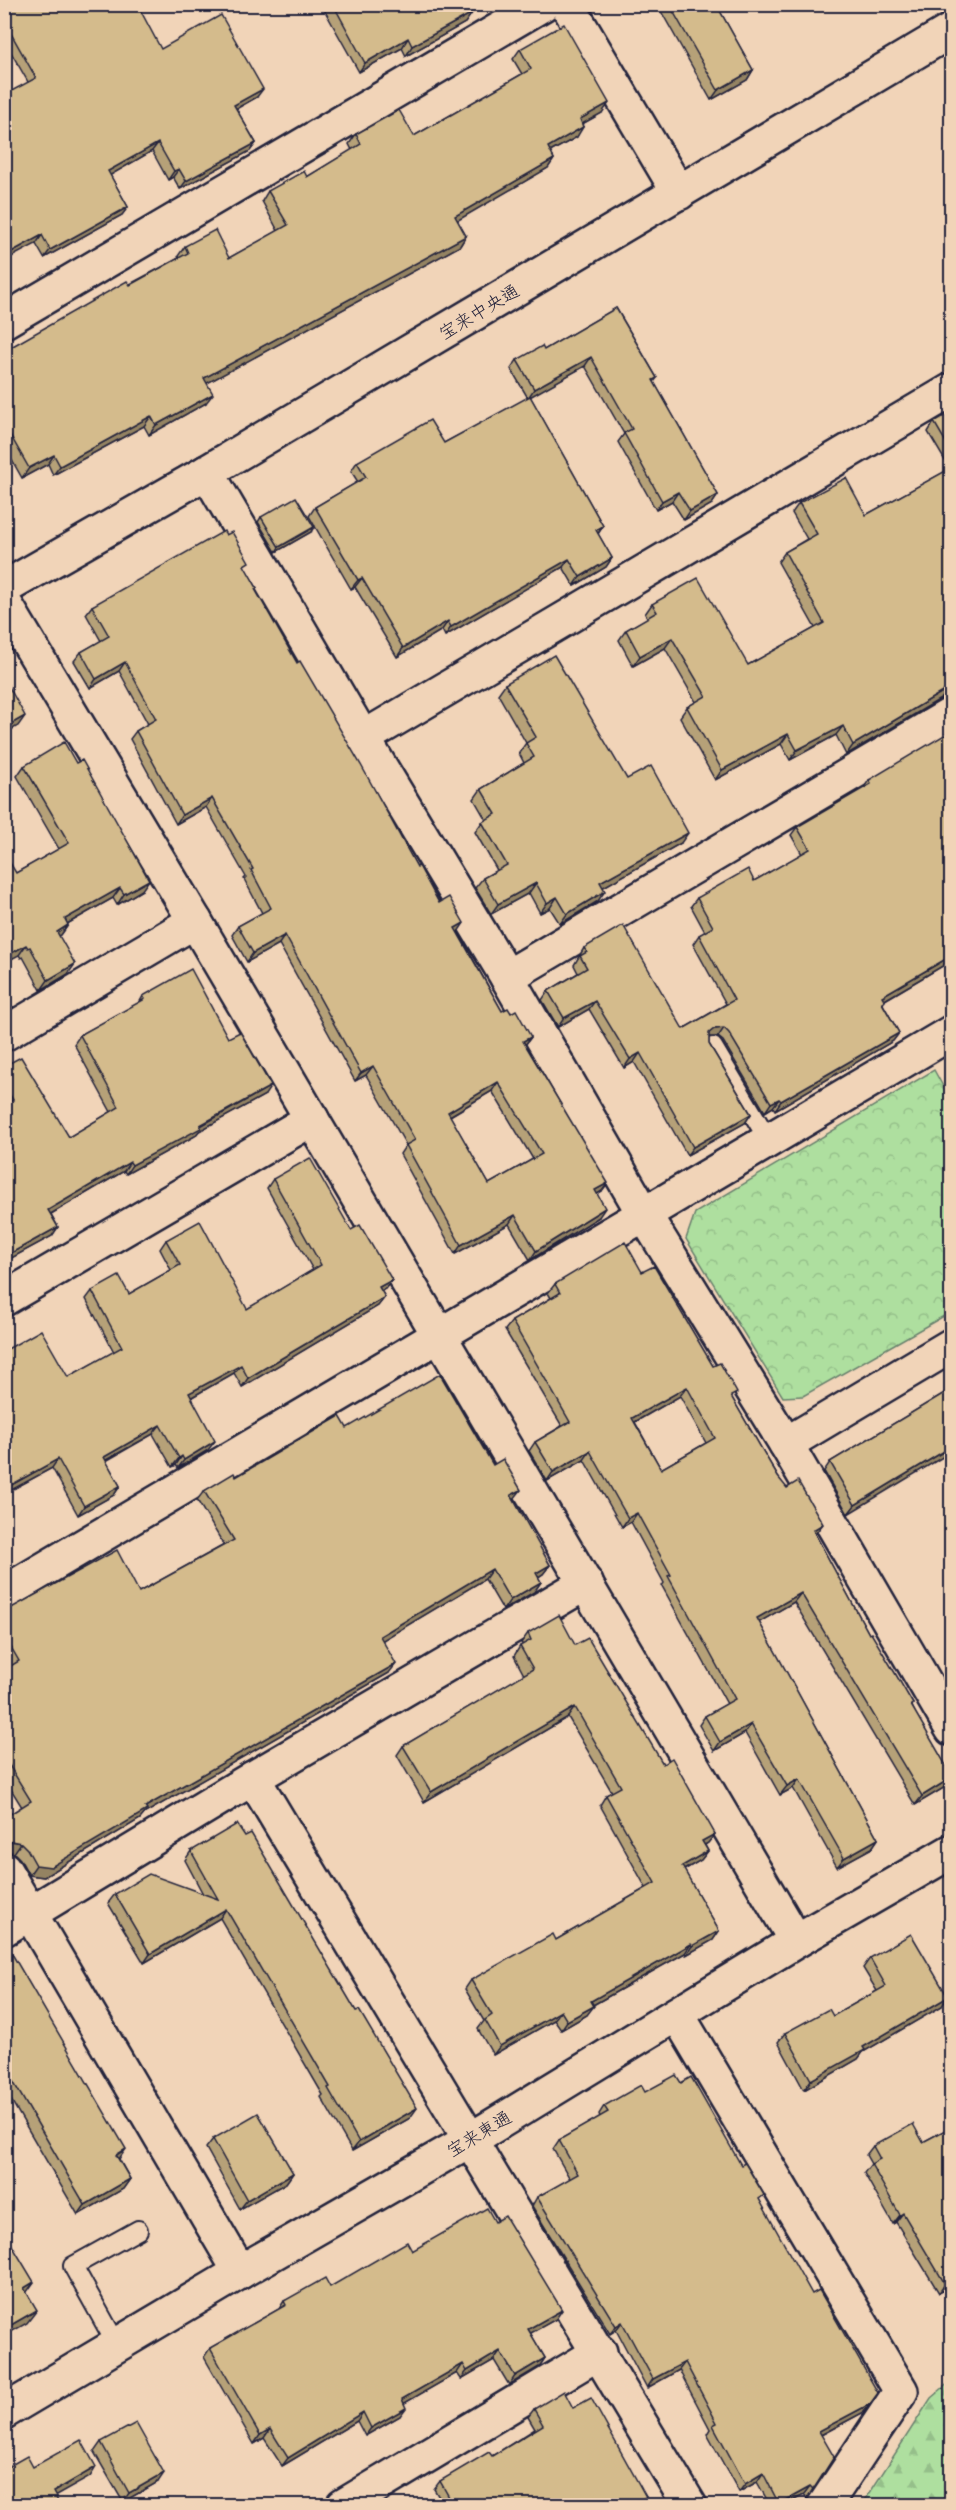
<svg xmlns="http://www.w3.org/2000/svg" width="956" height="2510" font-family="'Architects Daughter','Klee One',sans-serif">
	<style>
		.forest { fill: url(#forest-firs); stroke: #68806d; stroke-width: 1.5 }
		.park { fill: url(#park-crowns); stroke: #68806d; stroke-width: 1.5 }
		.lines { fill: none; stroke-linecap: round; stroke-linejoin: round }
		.lane-casing { stroke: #22223b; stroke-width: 22 }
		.street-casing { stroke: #22223b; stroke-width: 38 }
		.secondary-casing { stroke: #22223b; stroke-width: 38 }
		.lane { stroke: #f1d4b8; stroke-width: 18 }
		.street { stroke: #f1d4b8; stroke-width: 33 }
		.secondary { stroke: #f1d4b8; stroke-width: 33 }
		.wall { fill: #b6a178; stroke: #22223b; stroke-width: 1.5; fill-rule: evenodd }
		.shaded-wall { fill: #948362; stroke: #22223b; stroke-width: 1.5 }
		.building { fill: #d4bb8c; stroke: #22223b; stroke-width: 1.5; fill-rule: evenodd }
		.labels { text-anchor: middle; stroke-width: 6; stroke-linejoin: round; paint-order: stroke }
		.street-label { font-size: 18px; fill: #22223b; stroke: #f1d4b8 }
	</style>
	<defs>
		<pattern id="forest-firs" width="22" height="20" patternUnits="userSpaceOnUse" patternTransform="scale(1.5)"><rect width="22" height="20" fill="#aedf9f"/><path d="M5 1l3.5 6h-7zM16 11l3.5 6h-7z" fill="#95bf8a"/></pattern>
		<pattern id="park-crowns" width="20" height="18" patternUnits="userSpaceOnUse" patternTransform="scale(1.5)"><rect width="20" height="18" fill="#aedf9f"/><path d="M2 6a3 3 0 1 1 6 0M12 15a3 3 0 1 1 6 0" fill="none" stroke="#95bf8a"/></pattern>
	</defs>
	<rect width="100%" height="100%" fill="#f1d4b8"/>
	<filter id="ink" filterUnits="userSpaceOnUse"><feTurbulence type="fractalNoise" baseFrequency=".0167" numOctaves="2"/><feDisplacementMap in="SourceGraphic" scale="12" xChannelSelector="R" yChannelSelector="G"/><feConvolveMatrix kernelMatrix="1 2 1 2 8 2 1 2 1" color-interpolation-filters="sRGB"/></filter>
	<g filter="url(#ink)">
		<path class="forest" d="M951,2381V2505H862L931,2398Z"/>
		<path class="park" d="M934,1070L951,1101V1312L803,1396L783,1397L686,1239L695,1213Z"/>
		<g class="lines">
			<defs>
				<g id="lane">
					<path d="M713,1047L769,1141"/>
					<path d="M117,2345L73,2266L138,2230"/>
				</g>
				<g id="street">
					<path d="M567,4L679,193"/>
					<path d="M4,321L543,4"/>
					<path d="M207,472L363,738L507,977L644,1214L786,1444L952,1729"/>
					<path d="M4,602L195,921L796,1941"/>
					<path d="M363,738L952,390"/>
					<path d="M507,977L952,714"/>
					<path d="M4,1034L195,921"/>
					<path d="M4,1299L312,1119"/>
					<path d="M786,1444L952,1345"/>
					<path d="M4,1593L952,1032"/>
					<path d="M253,1778L690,2506"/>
					<path d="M4,1869L240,2272"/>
					<path d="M4,1929L253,1778L586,1583"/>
					<path d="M677,2014L901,2391L824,2506"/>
					<path d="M343,2506L600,2352"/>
				</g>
				<g id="secondary">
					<path d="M4,588L207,472L952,30"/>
					<path d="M4,2412L240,2272L470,2140L796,1941L952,1851"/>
				</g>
			</defs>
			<use href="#lane" class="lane-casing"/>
			<use href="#street" class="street-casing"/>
			<use href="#secondary" class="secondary-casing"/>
			<use href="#lane" class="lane"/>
			<use href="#street" class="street"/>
			<use href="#secondary" class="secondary"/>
		</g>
		<g class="wall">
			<path d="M4,4L161,49L257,97L236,109L256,143L250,151L180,189L173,177L168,180L152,151L110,175L128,207L122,215L44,258L36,244L28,82L4,40Z"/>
			<path d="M321,4H471L468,6L472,13L465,23L406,56L402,48L359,72Z"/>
			<path d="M657,4H716L753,70L747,80L711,100Z"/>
			<path d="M520,49L602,113L582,124L577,137L550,152L554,159L548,168L457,220L466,236L460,246L207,383L206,403L149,435L144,426L53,475L48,464L22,478L4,446V351L179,258L178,256L185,246L229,258L278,231L262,201L268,191L307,177L352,150L349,144L356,134L414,136L522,74L513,59Z"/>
			<path d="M616,308L657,378L654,382L718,495L712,504L684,520L672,501L656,510L618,442L624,434L585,366L530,396L603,526L598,534L612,558L606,567L574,586L563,567L445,636L442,630L397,657L355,587L351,589L309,516L315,507L358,482L351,471L357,462L444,443L528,398L511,369L517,360L544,350Z"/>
			<path d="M951,412V684L948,686L942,698L846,755L836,735L790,760L781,744L715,780L680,717L687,707L696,702L665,648L633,666L619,640L626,630L648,618L645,614L652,604L748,665L815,628L778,562L785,552L807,539L792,513L799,503L866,515L950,469L928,432L934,422Z"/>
			<path d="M261,517L311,532L276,552L258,522Z"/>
			<path d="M245,568L257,588L255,590L297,663L417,867L458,932L502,1011L511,1013L531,1037L525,1045L602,1191L597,1194L599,1217L530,1260L509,1224L455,1254L400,1154L406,1145L366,1075L355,1081L279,944L247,962L232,935L238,926L262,913L244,879L246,877L206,807L176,824L130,739L136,731L148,724L119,671L90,688L74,661L81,652L101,641L86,614L92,606ZM492,1091L533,1159L489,1184L450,1116Z"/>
			<path d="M505,684L627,779L681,843L603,887L598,901L560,924L550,908L540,913L529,893L491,914L475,888L483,878L497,870L475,832L482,822L486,820L474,799L481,789L524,763L519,753L526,743L498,694Z"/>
			<path d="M24,766L142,890L117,905L113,898L67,924L68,925L61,935L59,936L68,974L41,990L23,957L21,958L19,955L16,873L59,849L17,776Z"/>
			<path d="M869,780L951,961L885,1000L883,1004L899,1033L893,1041L775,1110L773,1107L765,1112L723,1041L718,1037H709V1044L751,1114L745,1123L687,1155L634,1062L624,1068L589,1009L558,1027L542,1000L548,991L578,973L574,965L584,948L683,1029L726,1004L693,944L699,935L705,932L691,906L697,898L754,881L802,854L791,835L797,827L863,789Z"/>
			<path d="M143,996L228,1038L265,1095L199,1131L195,1136L126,1174L124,1171L51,1214L58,1227L52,1236L4,1262V1066L69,1137L111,1112L74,1044L80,1035L139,1003Z"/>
			<path d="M273,1179L351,1230L392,1280L385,1289L381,1291L385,1297L378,1306L242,1387L234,1373L192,1397L208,1450L178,1468L176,1465L172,1467L153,1434L106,1461L120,1486L114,1495L78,1515L52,1468L4,1494V1351L68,1377L114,1352L86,1299L92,1291L129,1294L171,1270L160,1249L166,1240L247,1309L313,1270L267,1188Z"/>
			<path d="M642,1272L713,1366L778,1477L816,1533L815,1534L869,1634L913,1704L912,1706L947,1786L915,1805L794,1602L759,1622L878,1839L872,1848L837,1867L793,1788L780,1795L745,1733L714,1751L699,1725L705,1716L727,1704L662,1586L664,1583L631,1522L622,1527L584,1460L547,1481L529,1451L535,1442L562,1426L505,1330L512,1321L551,1298L548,1293L555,1284ZM680,1396L706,1443L661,1469L635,1422Z"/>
			<path d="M951,1389L848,1514L824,1471L830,1462Z"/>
			<path d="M347,1428L493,1465L514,1499L513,1500L550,1565L543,1574L538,1577L541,1582L534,1592L503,1610L485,1579L382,1640L389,1673L145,1813L140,1819L44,1877L29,1875L20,1859L14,1853L4,1850V1818L22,1807L4,1778V1670L10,1666L4,1657V1612L139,1592L224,1545L197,1500L204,1491L236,1477Z"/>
			<path d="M528,1633L575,1645L715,1834L708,1843L705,1845L708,1851L701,1860L684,1870L719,1931L713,1940L686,1955L685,1953L593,2005L587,2015L561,2030L554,2020L493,2055L478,2029L484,2021L465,1989L471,1980L556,1940L646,1888L600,1805L606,1795L612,1792L568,1717L424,1802L397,1755L403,1746L524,1675L514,1656L520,1646L523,1645L521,1643Z"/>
			<path d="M191,1851L410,2118L352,2151L321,2097L323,2095L220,1918L144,1963L108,1903L115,1894H203L185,1860Z"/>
			<path d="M4,1950L130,2179L123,2189L78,2215L4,2088Z"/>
			<path d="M870,1958L942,2006L863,2052L858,2059L804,2090L778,2042L785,2033L833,2016L877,1991L863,1968Z"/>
			<path d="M645,2092L760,2201L864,2412L821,2435L813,2490L807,2499L804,2495L785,2505H770L757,2482L739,2492L707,2434L710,2429L679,2370L647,2388L616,2330L610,2334L532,2206L537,2197L570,2179L553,2149L559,2140L600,2117L599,2114L604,2106Z"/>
			<path d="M951,2127V2286L939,2293L896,2222L893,2224L864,2173L871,2164L866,2155L873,2146L923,2142Z"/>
			<path d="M213,2139L293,2173L286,2183L240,2209L206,2148Z"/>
			<path d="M412,2251L556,2319L530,2333L545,2358L539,2367L509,2385L494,2360L461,2379L457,2373L404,2403L400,2416L365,2436L357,2421L282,2466L264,2438L254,2444L204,2357L210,2348L279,2309L284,2301L330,2287Z"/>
			<path d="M573,2408L646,2497L640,2505L443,2504L434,2489L440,2481L492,2456L535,2429L528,2417L534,2409Z"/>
			<path d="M101,2442L158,2482L123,2502L94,2452Z"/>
		</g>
		<g class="shaded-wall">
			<path d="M472,13L465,23L406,56L412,46Z"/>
			<path d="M408,38L402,48L359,72L365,63Z"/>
			<path d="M753,70L747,80L711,100L718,90Z"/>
			<path d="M263,89L257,97L228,113L234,105Z"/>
			<path d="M609,103L602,113L573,129L580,119Z"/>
			<path d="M583,127L577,137L541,157L548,147Z"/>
			<path d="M158,143L152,151L102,180L108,171Z"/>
			<path d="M256,143L250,151L180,189L186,181Z"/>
			<path d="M554,159L548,168L448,226L455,216Z"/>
			<path d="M179,169L173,177L168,180L174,171Z"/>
			<path d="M128,207L122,215L44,258L50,250Z"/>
			<path d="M42,235L36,244L4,261V256Z"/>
			<path d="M466,236L460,246L198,388L204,378Z"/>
			<path d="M591,357L585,366L528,398L534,389Z"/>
			<path d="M213,394L206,403L149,435L156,425Z"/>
			<path d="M151,416L144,426L53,475L60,466Z"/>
			<path d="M54,455L48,464L22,478L29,468Z"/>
			<path d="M678,492L672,501L656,510L662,501Z"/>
			<path d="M718,495L712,504L684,520L690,511Z"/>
			<path d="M603,526L597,535L596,530Z"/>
			<path d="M314,527L311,532L276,552L279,547Z"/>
			<path d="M612,558L606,567L574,586L580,577Z"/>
			<path d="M569,559L563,567L445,636L451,627Z"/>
			<path d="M362,578L355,587L351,589L358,580Z"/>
			<path d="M448,621L442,630L397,657L403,648Z"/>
			<path d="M672,638L665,648L633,666L640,656Z"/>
			<path d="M125,662L119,671L90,688L96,679Z"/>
			<path d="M951,678V684L938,692L945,682Z"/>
			<path d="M949,688L942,698L846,755L853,745Z"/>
			<path d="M25,716L18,726L4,734V728Z"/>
			<path d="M843,726L836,735L790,760L797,750Z"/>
			<path d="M788,734L781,744L715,780L722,770Z"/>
			<path d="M212,798L206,807L176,824L182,815Z"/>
			<path d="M688,833L681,843L593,893L600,882Z"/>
			<path d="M149,880L142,890L117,905L124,894Z"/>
			<path d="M536,883L529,893L491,914L498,904Z"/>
			<path d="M120,888L113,898L58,929L65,919Z"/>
			<path d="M605,891L598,901L560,924L567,914Z"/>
			<path d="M557,897L550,908L540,913L547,903Z"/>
			<path d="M464,923L458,932L449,937L455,928Z"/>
			<path d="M68,925L61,935L50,942L57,932Z"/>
			<path d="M285,935L279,944L247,962L253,953Z"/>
			<path d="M26,945L19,955L4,963V957Z"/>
			<path d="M951,956V961L876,1005L882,996Z"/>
			<path d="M75,964L68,974L41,990L48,980Z"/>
			<path d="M595,1001L589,1009L558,1027L564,1018Z"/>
			<path d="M724,1028L718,1037H708L709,1033L714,1029Z"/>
			<path d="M899,1033L893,1041L775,1110L781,1101Z"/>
			<path d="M531,1037L525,1045L523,1041Z"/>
			<path d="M640,1053L634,1062L624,1068L630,1059Z"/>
			<path d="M373,1066L366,1075L355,1081L361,1073Z"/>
			<path d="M498,1082L492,1091L441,1121L448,1112Z"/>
			<path d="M271,1086L265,1095L199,1131L195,1136L126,1174L132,1165Z"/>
			<path d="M779,1099L773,1107L765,1112L771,1103Z"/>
			<path d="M751,1114L745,1123L687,1155L693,1147Z"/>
			<path d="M130,1162L124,1171L42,1219L48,1210Z"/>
			<path d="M608,1183L602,1191L589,1199L595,1190Z"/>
			<path d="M605,1208L599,1217L530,1260L536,1251Z"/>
			<path d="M515,1215L509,1224L455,1254L461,1245Z"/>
			<path d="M58,1227L52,1236L4,1262V1257Z"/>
			<path d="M392,1280L385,1289L373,1296L379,1287Z"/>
			<path d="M385,1297L378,1306L242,1387L248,1378Z"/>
			<path d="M241,1365L234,1373L183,1402L189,1393Z"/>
			<path d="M687,1387L680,1396L626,1427L632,1418Z"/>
			<path d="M160,1425L153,1434L97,1465L104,1457Z"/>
			<path d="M215,1441L208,1450L178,1468L184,1460Z"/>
			<path d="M951,1447V1452L848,1514L855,1505Z"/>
			<path d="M590,1451L584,1460L547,1481L553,1472Z"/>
			<path d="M182,1456L176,1465L172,1467L179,1458Z"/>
			<path d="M58,1459L52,1468L4,1494V1489Z"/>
			<path d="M120,1486L114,1495L78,1515L84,1506Z"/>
			<path d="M521,1490L514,1499L504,1505L511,1495Z"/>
			<path d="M637,1513L631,1522L622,1527L628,1518Z"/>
			<path d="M823,1524L816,1533L806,1539L813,1530Z"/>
			<path d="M550,1565L543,1574L529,1583L536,1573Z"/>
			<path d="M492,1569L485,1579L373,1646L380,1636Z"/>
			<path d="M541,1582L534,1592L503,1610L510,1600Z"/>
			<path d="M801,1593L794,1602L751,1627L757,1618Z"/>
			<path d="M396,1664L389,1673L145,1813L140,1819L44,1877L29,1875L36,1865L145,1807Z"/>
			<path d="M575,1707L568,1717L424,1802L431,1792Z"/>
			<path d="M751,1724L745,1733L714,1751L720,1742Z"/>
			<path d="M951,1778L947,1786L915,1805L922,1796Z"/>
			<path d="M799,1779L793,1788L780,1795L787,1786Z"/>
			<path d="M715,1834L708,1843L696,1850L702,1841Z"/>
			<path d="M878,1839L872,1848L837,1867L844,1858Z"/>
			<path d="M11,1841L21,1843L14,1853L4,1850V1842Z"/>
			<path d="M708,1851L701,1860L675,1875L682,1866Z"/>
			<path d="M226,1909L220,1918L144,1963L150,1954Z"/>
			<path d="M719,1931L713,1940L686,1955L692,1946Z"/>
			<path d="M691,1944L685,1953L584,2010L591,2001Z"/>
			<path d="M948,1997L942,2006L863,2052L858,2059L804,2090L811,2080L863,2047Z"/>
			<path d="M594,2006L587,2015L561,2030L567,2021Z"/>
			<path d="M561,2011L554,2020L493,2055L500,2046Z"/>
			<path d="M417,2108L410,2118L352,2151L359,2142Z"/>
			<path d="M126,2149L119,2159L116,2155Z"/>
			<path d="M293,2173L286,2183L240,2209L247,2200Z"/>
			<path d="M130,2179L123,2189L78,2215L85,2205Z"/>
			<path d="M903,2213L896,2222L893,2224L900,2215Z"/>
			<path d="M951,2280V2286L939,2293L945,2284Z"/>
			<path d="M34,2282L24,2296V2288Z"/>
			<path d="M37,2310L27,2323L4,2336V2329Z"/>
			<path d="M562,2310L556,2319L522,2338L528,2329Z"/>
			<path d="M622,2322L616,2330L610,2334L616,2326Z"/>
			<path d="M500,2351L494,2360L461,2379L467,2371Z"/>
			<path d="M545,2358L539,2367L509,2385L515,2376Z"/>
			<path d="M685,2362L679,2370L647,2388L653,2379Z"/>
			<path d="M463,2364L457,2373L396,2408L402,2399Z"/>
			<path d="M870,2404L864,2412L813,2439L819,2431Z"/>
			<path d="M406,2408L400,2416L365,2436L371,2428Z"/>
			<path d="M363,2412L357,2421L282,2466L288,2458Z"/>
			<path d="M270,2429L264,2438L254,2444L260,2435Z"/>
			<path d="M96,2467L90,2477L47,2501L53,2492Z"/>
			<path d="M164,2473L158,2482L123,2502L129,2493Z"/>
			<path d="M763,2473L757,2482L739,2492L745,2484Z"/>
			<path d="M810,2487L804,2495L785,2505H778L779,2504Z"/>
			<path d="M646,2497L640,2505H630Z"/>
		</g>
		<g class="building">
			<path d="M4,4H137L161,49L221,15L263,89L234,105L256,143L186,181L179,169L174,171L158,143L108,171L128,207L50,250L42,235L4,256V95L36,78L4,21Z"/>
			<path d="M333,4H467L472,13L412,46L408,38L365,63Z"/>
			<path d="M669,4H716L753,70L718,90Z"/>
			<path d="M564,24L609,103L580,119L583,127L548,147L554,159L455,216L466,236L204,378L213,394L156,425L151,416L60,466L54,455L29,468L4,424V351L127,281L130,285L188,253L185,246L215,230L229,258L288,225L268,191L304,171L307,177L361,144L356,134L399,110L414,136L531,69L520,49Z"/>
			<path d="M616,308L657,378L653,380L718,495L690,511L678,492L662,501L624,433L632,429L591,357L534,389L517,360L542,346L544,350Z"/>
			<path d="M530,396L603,526L596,530L612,558L580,577L569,559L451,627L448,621L403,648L362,578L358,580L315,507L366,477L357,462L430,420L444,443Z"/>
			<path d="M951,412V451L934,422Z"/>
			<path d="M951,468V678L945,682L949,688L853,745L843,726L797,750L788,734L722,770L687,707L706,696L672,638L640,656L626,630L657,612L652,604L698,578L748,665L824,623L785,552L817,534L799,503L846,478L866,515Z"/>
			<path d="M296,497L314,527L279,547L261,517Z"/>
			<path d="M224,531L226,535L232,532L249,562L244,565L257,588L255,589L297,663L300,661L361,765L417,867L419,866L439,903L449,897L464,923L455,928L502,1011L508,1008L511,1013L516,1010L531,1037L523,1041L608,1183L595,1190L605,1208L536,1251L515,1215L461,1245L406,1145L415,1140L373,1066L361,1073L285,935L253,953L238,926L271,908L251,870L253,869L212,798L182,815L136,731L156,719L125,662L96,679L81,652L109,636L92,606ZM498,1082L542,1154L489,1184L448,1112Z"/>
			<path d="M554,655L627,779L651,766L688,833L600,882L605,891L567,914L557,897L547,903L536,883L498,904L483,878L507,865L482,822L496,814L481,789L534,757L526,743L536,737L505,684Z"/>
			<path d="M4,678L25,716L4,728Z"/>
			<path d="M951,731V956L882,996L885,1001L882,1003L899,1033L781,1101L779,1099L771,1103L729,1033L724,1028L714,1029L709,1033V1044L751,1114L693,1147L640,1053L630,1059L595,1001L564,1018L548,991L587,968L580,956L587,952L584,948L623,925L683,1029L734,1000L699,935L713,927L697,898L748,869L754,881L810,849L797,827L871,784L869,780Z"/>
			<path d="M64,742L76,763L82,760L149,880L124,894L120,888L65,919L68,925L57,932L75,964L48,980L30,947L28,948L26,945L4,957V853L16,873L69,843L24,766Z"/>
			<path d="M191,969L228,1038L240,1032L271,1086L200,1125L201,1128L132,1165L130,1162L48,1210L58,1227L4,1257V1105L13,1100L4,1085V1066L21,1057L69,1137L119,1107L80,1035L145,999L143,996Z"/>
			<path d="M310,1158L351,1230L360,1225L392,1280L379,1287L385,1297L248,1378L241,1365L189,1393L215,1441L184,1460L182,1456L179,1458L160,1425L104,1457L120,1486L84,1506L58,1459L4,1489V1351L41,1330L68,1377L122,1347L92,1291L119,1276L129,1294L180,1265L166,1240L200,1221L247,1309L321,1265L273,1179Z"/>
			<path d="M625,1242L642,1272L654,1266L713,1366L720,1363L737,1393L731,1396L778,1477L787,1488L798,1481L823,1524L813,1530L869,1634L871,1633L895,1673L913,1704L911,1705L951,1774V1778L922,1796L801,1593L757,1618L878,1839L844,1858L799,1779L787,1786L751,1724L720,1742L705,1716L735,1699L668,1576L671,1575L637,1513L628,1518L590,1451L553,1472L535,1442L570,1422L512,1321L560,1293L555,1284ZM687,1387L715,1438L661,1469L632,1418Z"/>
			<path d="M440,1374L493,1465L503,1459L521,1490L511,1495L550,1565L536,1573L541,1582L510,1600L492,1569L380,1636L396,1664L145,1807L147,1810L51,1867L36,1865L27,1849L21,1843L11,1841L4,1842V1818L31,1801L4,1757V1670L19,1661L4,1635V1612L117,1550L139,1592L234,1540L204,1491L234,1473L236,1477L340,1416L347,1428Z"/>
			<path d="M951,1389V1447L855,1505L830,1462Z"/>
			<path d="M559,1615L575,1645L588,1638L663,1764L672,1758L715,1834L702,1841L708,1851L682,1866L719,1931L692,1946L691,1944L591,2001L594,2006L567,2021L561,2011L500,2046L485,2020L492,2015L471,1980L553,1934L556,1940L655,1883L606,1795L621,1787L575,1707L431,1792L403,1746L533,1669L520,1646L531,1640L528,1633Z"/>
			<path d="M237,1824L245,1836L251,1833L356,2011L359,2010L417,2108L359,2142L328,2088L330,2087L226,1909L150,1954L115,1894L149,1874L218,1899L191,1851Z"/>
			<path d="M911,1934L948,1997L863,2047L865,2050L811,2080L785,2033L829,2009L833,2016L886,1986L870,1958Z"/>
			<path d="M8,1947L126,2149L116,2155L130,2179L85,2205L4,2066V1950Z"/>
			<path d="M676,2075L681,2083L691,2077L741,2165L745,2163L764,2195L759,2199L812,2294L819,2290L878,2393L870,2404L819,2431L834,2457L813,2490L810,2487L779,2504L763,2473L745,2484L713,2425L717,2423L685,2362L653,2379L622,2322L616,2326L537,2197L578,2174L559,2140L608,2112L604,2106L641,2085L645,2092Z"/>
			<path d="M258,2113L293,2173L247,2200L213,2139Z"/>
			<path d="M913,2124L923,2142L951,2127V2280L945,2284L903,2213L900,2215L871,2164L880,2159L873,2146Z"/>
			<path d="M487,2208L495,2222L505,2216L562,2310L528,2329L545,2358L515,2376L500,2351L467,2371L463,2364L402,2399L406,2408L371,2428L363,2412L288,2458L270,2429L260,2435L210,2348L286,2305L284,2301L325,2278L330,2287L407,2242L412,2251Z"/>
			<path d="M4,2232L34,2282L24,2288L37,2310L4,2329Z"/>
			<path d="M564,2391L573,2408L591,2398L646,2497L630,2505H439L450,2499L440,2481L489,2452L492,2456L543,2425L534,2409Z"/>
			<path d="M136,2423L164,2473L129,2493L101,2442Z"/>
			<path d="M81,2440L96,2467L53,2492L60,2505H4V2469L27,2456L33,2467Z"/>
		</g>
	</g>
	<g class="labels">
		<g class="street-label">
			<text transform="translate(479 312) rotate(-31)" y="6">宝来中央通</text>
			<text transform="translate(479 2134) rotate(-31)" y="6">宝来東通</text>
		</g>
	</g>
	<rect width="956" height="2510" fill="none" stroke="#f1d4b8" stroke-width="24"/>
	<rect x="12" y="12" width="932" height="2486" fill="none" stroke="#22223b" stroke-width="2" filter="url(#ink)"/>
</svg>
